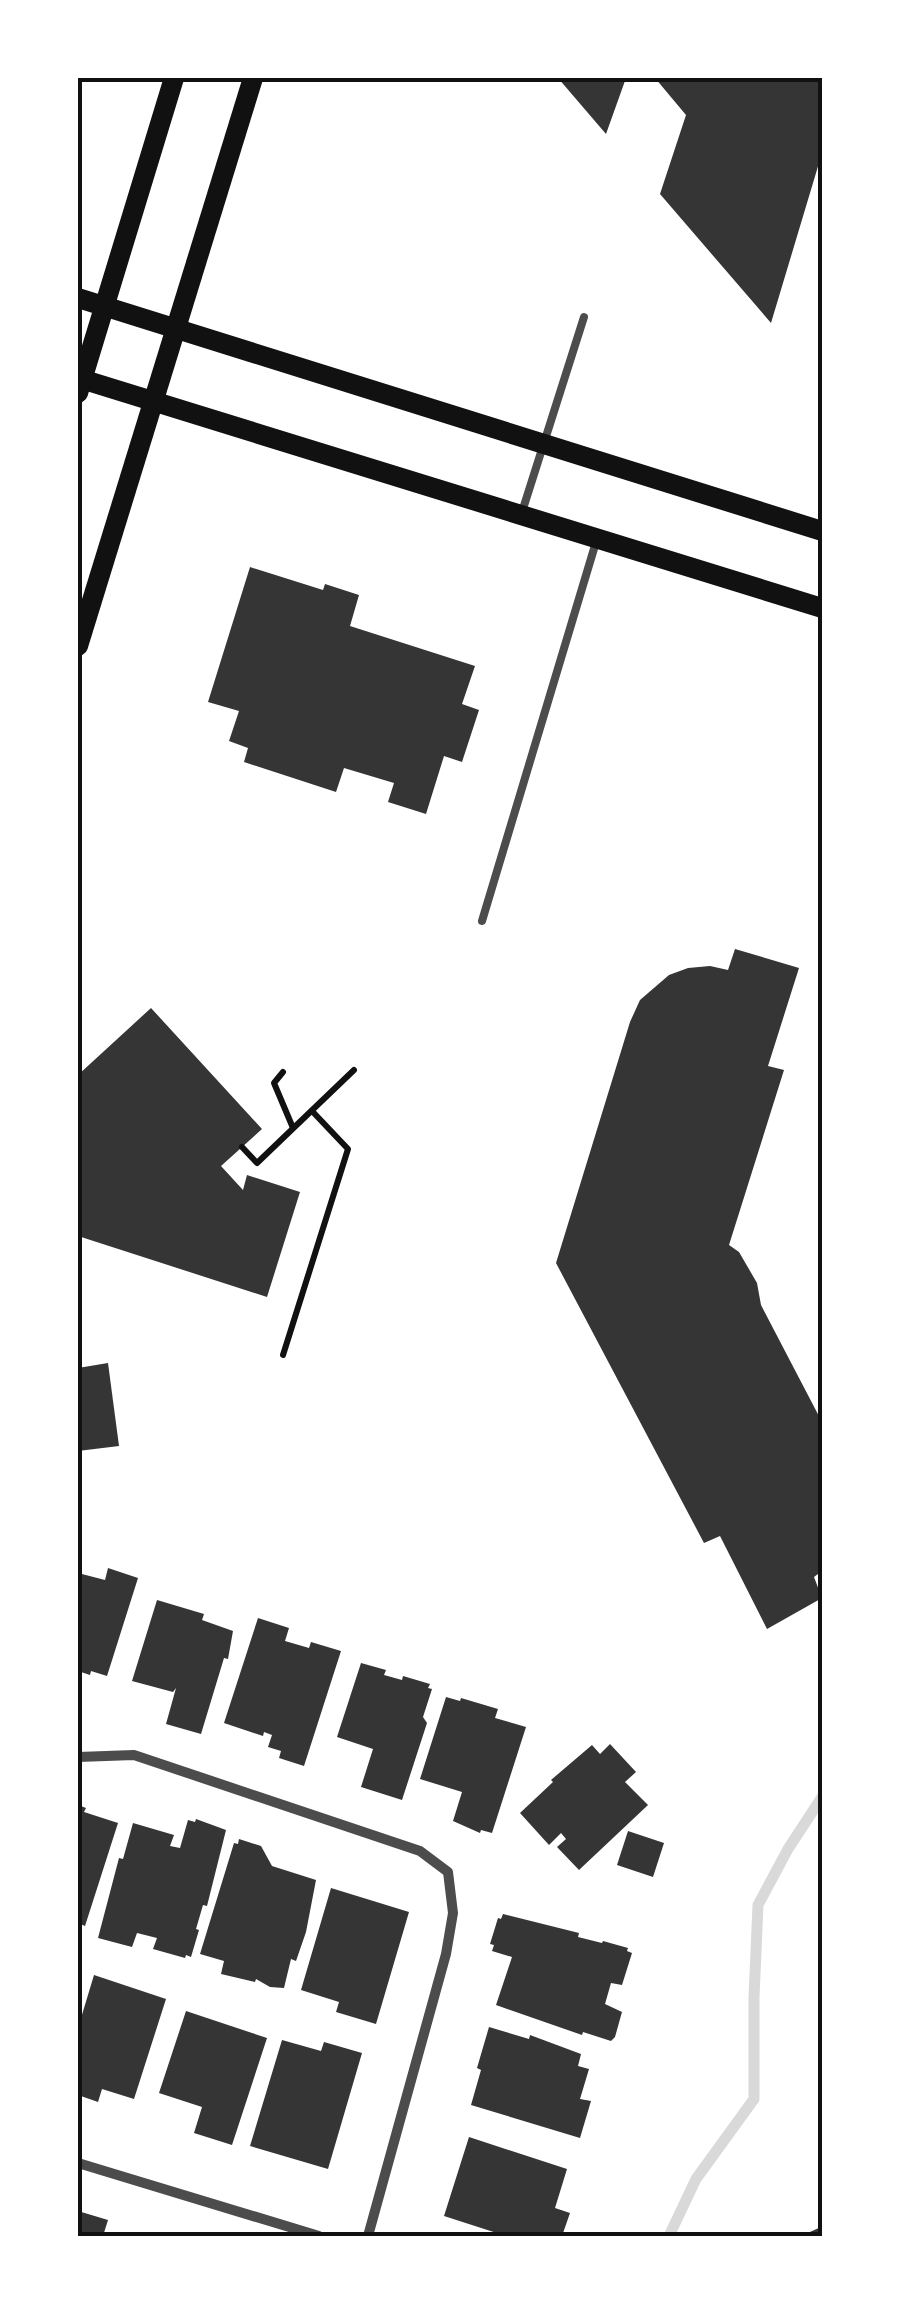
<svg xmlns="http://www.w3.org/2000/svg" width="900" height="2314" font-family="'Fira Sans Condensed',sans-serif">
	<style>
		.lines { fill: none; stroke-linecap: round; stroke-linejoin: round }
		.stream { stroke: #d9d9d9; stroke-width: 11 }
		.building { fill: #353535 }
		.path { stroke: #111; stroke-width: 6 }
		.service { stroke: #4c4c4c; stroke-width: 8 }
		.minor { stroke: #4c4c4c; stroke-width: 10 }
		.secondary { stroke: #111; stroke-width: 20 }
		.neatline { fill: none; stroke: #111; stroke-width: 4 }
	</style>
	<rect width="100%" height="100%" fill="#fff"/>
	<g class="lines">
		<path class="stream" d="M669,2236L696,2179L754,2099V1997L758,1905L788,1849L822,1797"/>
	</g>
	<g class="building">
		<path d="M558,78H626L606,134Z"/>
		<path d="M655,78H822V153L771,323L660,194L686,115Z"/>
		<path d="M250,567L323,590L325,584L359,595L350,626L475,666L462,704L479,710L462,762L444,756L426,814L388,802L394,783L344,768L336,792L244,762L248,748L229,741L239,711L208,702Z"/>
		<path d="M735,949L799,968L768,1066L784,1070L729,1245L739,1252L757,1283L761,1305L822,1422V1571L814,1577L822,1598L767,1629L720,1536L704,1543L556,1263L630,1022L640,1000L669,975L688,968L710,966L728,970Z"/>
		<path d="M151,1008L262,1129L221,1166L243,1190L247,1175L300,1192L267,1297L78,1236V1075Z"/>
		<path d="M108,1363L119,1446L78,1451V1368Z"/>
		<path d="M108,1568L138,1578L107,1676L91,1671L90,1675L78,1671V1573L105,1580Z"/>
		<path d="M157,1600L204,1614L202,1620L233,1631L228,1659L224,1658L201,1734L166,1724L176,1688L173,1692L132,1681Z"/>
		<path d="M258,1618L289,1628L285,1641L309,1648L311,1642L341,1651L304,1766L279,1758L281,1751L268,1747L272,1735L264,1732L263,1736L224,1723Z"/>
		<path d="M361,1663L386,1670L384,1675L402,1680L403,1676L430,1684L428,1688L432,1689L423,1717L427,1723L402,1800L361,1787L373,1749L337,1737Z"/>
		<path d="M446,1697L460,1701L461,1698L498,1709L495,1718L526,1727L492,1833L481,1830L480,1833L453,1821L462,1792L420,1779Z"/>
		<path d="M610,1744L636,1772L625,1782L648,1805L579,1870L557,1847L566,1839L561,1833L549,1845L520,1813L553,1782L551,1780L592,1745L600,1754Z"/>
		<path d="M78,1805L86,1808L84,1812L118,1823L85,1926L78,1923Z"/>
		<path d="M196,1819L226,1830L207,1906L203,1905L196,1929L199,1930L191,1957L186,1955L185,1958L153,1949L157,1938L137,1933L132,1947L98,1938L119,1858L123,1859L133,1823L174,1835L170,1846L180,1848L188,1820L195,1822Z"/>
		<path d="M628,1831L664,1843L653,1877L617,1865Z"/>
		<path d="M239,1839L261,1846L272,1866L316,1880L306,1932L296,1961L291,1959L284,1988L270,1987L256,1979L255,1982L221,1974L224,1961L200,1954L234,1843L238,1844Z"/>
		<path d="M331,1888L409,1912L376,2024L336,2012L339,2002L301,1990Z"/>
		<path d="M503,1914L579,1933L578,1937L602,1943L603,1941L628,1948L627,1951L632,1953L622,1985L611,1983L605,2004L622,2012L615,2037L611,2041L583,2032L582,2035L496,2005L512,1957L492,1951L494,1945L490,1944L498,1918L501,1919Z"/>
		<path d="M94,1975L166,1999L134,2099L102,2089L98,2102L78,2095V2028Z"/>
		<path d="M186,2011L267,2038L232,2145L194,2133L202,2107L159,2093Z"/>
		<path d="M489,2027L529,2039L530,2035L581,2054L578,2066L589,2069L580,2099L591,2101L580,2138L471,2105L481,2070L477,2068Z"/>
		<path d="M282,2040L321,2051L324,2042L362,2053L328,2169L250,2146Z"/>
		<path d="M469,2137L567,2169L555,2208L570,2213L562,2236H506L444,2216Z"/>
		<path d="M78,2211L108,2220L103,2236H78Z"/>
		<path d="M821,2227L822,2236H801Z"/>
	</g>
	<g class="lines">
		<g class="path">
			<path d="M283,1072L274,1083L293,1128"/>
			<path d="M242,1147L257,1163L354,1070"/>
			<path d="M283,1355L348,1149L312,1111"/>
		</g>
		<g class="service">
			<path d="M522,512L584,317"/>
			<path d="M482,921L596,542"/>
		</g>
		<g class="minor">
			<path d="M78,1757L134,1755L420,1851L448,1872L453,1913L446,1954L368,2236"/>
			<path d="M78,2163L319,2236"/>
		</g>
		<g class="secondary">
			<path d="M78,298L822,531"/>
			<path d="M78,378L822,608"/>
			<path d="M78,393L174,78"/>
			<path d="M78,646L253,78"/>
		</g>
	</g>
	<rect width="900" height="2314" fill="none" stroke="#ffffff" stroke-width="160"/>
	<rect x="80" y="80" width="740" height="2154" class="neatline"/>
</svg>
